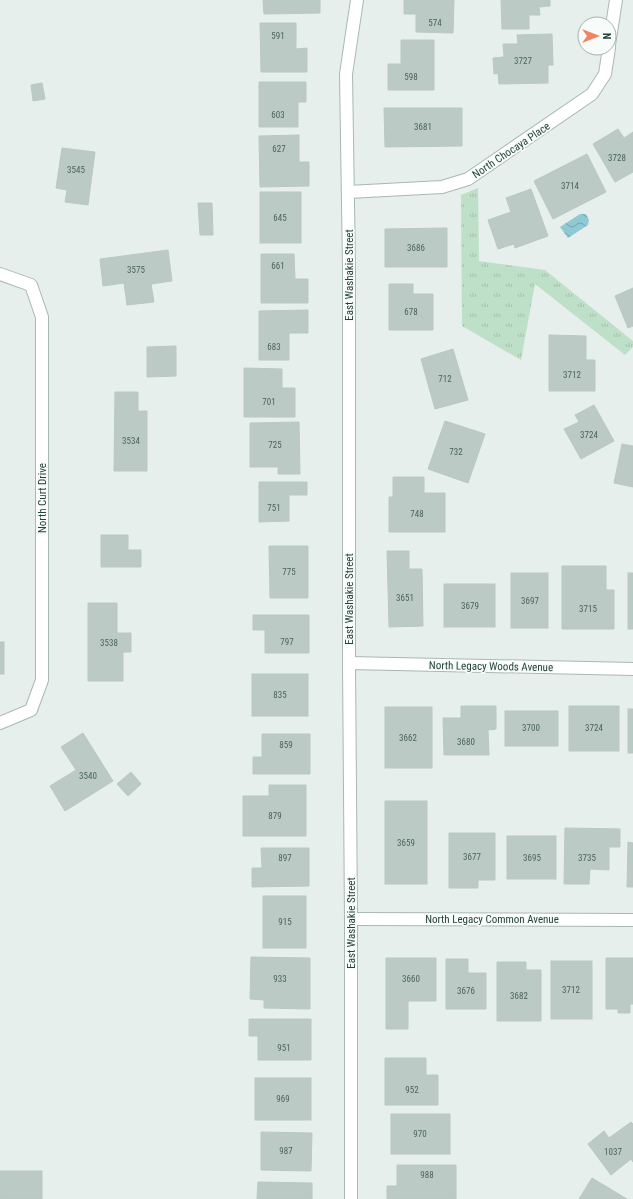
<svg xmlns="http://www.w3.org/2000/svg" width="633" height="1199" font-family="'Roboto Condensed',sans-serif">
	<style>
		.park { fill: url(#park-tufts) }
		.water { fill: url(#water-waves) }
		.building { fill: #bbcac4; stroke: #b8c9c2 }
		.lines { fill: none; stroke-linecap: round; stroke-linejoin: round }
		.minor-casing { stroke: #a8b8b2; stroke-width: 14 }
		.minor { stroke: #fff; stroke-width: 12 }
		.labels { text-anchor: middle; stroke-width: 3.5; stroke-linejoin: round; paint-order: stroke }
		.number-label { font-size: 9px; fill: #4a645c }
		.street-label { font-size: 11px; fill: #24423a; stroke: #f7fbf9 }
	</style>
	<defs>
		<pattern id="park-tufts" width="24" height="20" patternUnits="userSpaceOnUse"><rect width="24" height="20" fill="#bfe0c8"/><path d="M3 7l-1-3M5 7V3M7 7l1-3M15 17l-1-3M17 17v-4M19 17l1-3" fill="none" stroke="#a4c1ad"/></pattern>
		<pattern id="water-waves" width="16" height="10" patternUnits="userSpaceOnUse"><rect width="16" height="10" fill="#8ec9d4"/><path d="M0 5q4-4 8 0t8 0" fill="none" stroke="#74a5ad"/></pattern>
	</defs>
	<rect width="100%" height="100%" fill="#e6efeb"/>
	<path class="park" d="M478,188L479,261L545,270L633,341V347L625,355L535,284L521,360L462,326L461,195Z"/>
	<path class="water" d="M580,214H586L589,220L588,225L568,238L560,227Z"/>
	<g class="building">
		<path d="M263,0H320V13L264,14Z"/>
		<path d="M404,0H454L453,33L416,32V14H404Z"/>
		<path d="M501,0H550V6L539,7L540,15H529V29H502Z"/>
		<path d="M260,23H296V49L307,48V72H261Z"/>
		<path d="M552,34L553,65H548V83L499,84L498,73L494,74L493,58L504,57L503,44H518L517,35Z"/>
		<path d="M401,40H434V90H388V64H401Z"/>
		<path d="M259,82H306V102H298V127H259Z"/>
		<path d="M42,83L45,99L33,101L31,85Z"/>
		<path d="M384,108H462V146L385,147Z"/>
		<path d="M618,129L624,138L633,132V172L615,182L593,144Z"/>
		<path d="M299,135V162H309V186L260,187L259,136Z"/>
		<path d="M62,148L95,152L88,205L65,202L67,190L56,188Z"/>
		<path d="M587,154L606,192L553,219L534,181Z"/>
		<path d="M531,189L548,236L515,248L514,244L498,249L488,220L511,212L506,198Z"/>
		<rect x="260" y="192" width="41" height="51"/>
		<path d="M198,203H212L213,235H200Z"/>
		<path d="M447,228V267H385V229Z"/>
		<path d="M168,250L172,281L151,284L154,302L127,305L124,283L103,286L100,259Z"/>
		<path d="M261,254H294L295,279H308V303H261Z"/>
		<path d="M389,284H413V294H433V330H389Z"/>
		<path d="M633,288V326L628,328L615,296Z"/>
		<path d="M308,310V333H289V360H259V311Z"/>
		<path d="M549,335L586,336V360H595V391H549Z"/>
		<path d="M176,346V376L147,377V347Z"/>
		<path d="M453,349L468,400L435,409L421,359Z"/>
		<path d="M244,368L282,369V388H295V417H244Z"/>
		<path d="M115,392H138V411H147V471H114Z"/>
		<path d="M594,405L614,441L581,459L564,429L579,422L575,415Z"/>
		<path d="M445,421L485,434L468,483L428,469Z"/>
		<path d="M299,422L300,474H278V467H250V423Z"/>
		<path d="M622,444L633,446V487L614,483Z"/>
		<path d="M393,477H424V493H445V532H389V497H393Z"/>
		<path d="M259,482H307V495H289V521L259,522Z"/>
		<path d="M101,535H128V550H141V567H101Z"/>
		<path d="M269,546H308V598H270Z"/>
		<path d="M387,551H409V569H422L423,626L389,627Z"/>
		<path d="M562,566H606V590H614V629H562Z"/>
		<rect x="511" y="573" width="37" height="55"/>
		<rect x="628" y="573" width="5" height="56"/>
		<rect x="444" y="584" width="51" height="43"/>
		<path d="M88,603H117V633H131V652H123V681H88Z"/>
		<path d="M253,615H309V653H265V630H253Z"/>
		<rect x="0" y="642" width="4" height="32"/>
		<rect x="252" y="674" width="56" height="42"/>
		<path d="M461,706H496V729L488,730L489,755H444L443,718H461Z"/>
		<rect x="569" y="706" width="50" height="45"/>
		<rect x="385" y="707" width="47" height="61"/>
		<rect x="628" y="709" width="5" height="44"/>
		<rect x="505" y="711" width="53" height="35"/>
		<path d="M83,733L113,781L65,811L50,786L76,770L61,747Z"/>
		<path d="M262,734H310V774H253V757H262Z"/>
		<path d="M131,772L141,784L128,796L117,784Z"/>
		<path d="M269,785H306V836H243V796H269Z"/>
		<rect x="385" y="801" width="42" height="83"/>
		<path d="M565,828L620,829V847H609V870L590,869L589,884H564Z"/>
		<path d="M449,833H495V880H478V888H449Z"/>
		<rect x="507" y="836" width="49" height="43"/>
		<path d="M628,842L633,843V887H627Z"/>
		<path d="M261,848H309V886L252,887V868H262Z"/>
		<rect x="263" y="896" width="43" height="52"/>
		<path d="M251,957L310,958V1009L264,1008V1000L250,999Z"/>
		<path d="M386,958H436V1001H408V1029H386Z"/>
		<path d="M606,958H633V1004H630V1013H618V1009H606Z"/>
		<path d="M446,959H468V973H486V1009H446Z"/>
		<rect x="551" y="961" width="41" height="58"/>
		<path d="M497,962H526V970H541V1021H497Z"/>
		<path d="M249,1019H311V1060H258V1036H249Z"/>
		<path d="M385,1058H426V1075H438V1105H385Z"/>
		<rect x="255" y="1078" width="56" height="42"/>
		<rect x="391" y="1114" width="59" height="40"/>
		<path d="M631,1122L633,1124V1162L631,1159L611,1175L588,1144L604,1131L609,1138Z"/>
		<path d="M261,1132L312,1133L311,1171L261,1170Z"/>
		<path d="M397,1165H456V1199H387V1186H397Z"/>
		<rect x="0" y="1171" width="42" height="28"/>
		<path d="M592,1178L627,1199H579Z"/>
		<path d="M258,1182L312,1183V1199H257Z"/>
	</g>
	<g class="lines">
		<defs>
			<g id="minor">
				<path d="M609,45L616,0"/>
				<path d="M348,192L442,187L468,179L592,94L605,74L609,48"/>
				<path d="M0,274L31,285L42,317V680L31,710L0,723"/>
				<path d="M349,663L633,669"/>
				<path d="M351,919L633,920"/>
				<path d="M351,1199V919L349,663V268L346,74L357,0"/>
			</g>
		</defs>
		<use href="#minor" class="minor-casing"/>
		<use href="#minor" class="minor"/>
	</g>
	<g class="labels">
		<g class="number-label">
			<text x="435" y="26">574</text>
			<text x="278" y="39">591</text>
			<text x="523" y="64">3727</text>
			<text x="411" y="80">598</text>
			<text x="278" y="118">603</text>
			<text x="423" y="130">3681</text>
			<text x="279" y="152">627</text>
			<text x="617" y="161">3728</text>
			<text x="76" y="173">3545</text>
			<text x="570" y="189">3714</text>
			<text x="280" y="221">645</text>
			<text x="416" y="251">3686</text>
			<text x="278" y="269">661</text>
			<text x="136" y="273">3575</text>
			<text x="411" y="315">678</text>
			<text x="274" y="350">683</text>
			<text x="572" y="378">3712</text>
			<text x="445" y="382">712</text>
			<text x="269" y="405">701</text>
			<text x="589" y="438">3724</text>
			<text x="131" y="444">3534</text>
			<text x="275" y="448">725</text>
			<text x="456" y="455">732</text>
			<text x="274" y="511">751</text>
			<text x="417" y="517">748</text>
			<text x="289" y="575">775</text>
			<text x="405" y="601">3651</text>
			<text x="530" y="604">3697</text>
			<text x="470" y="609">3679</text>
			<text x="588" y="612">3715</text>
			<text x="287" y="645">797</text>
			<text x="109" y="646">3538</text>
			<text x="280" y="698">835</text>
			<text x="531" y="731">3700</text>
			<text x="594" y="731">3724</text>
			<text x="408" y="741">3662</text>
			<text x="466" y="745">3680</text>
			<text x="286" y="748">859</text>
			<text x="88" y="779">3540</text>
			<text x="275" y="819">879</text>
			<text x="406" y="846">3659</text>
			<text x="472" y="860">3677</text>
			<text x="285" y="861">897</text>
			<text x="532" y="861">3695</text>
			<text x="587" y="861">3735</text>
			<text x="285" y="925">915</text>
			<text x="280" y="982">933</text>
			<text x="411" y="982">3660</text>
			<text x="571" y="993">3712</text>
			<text x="466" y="994">3676</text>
			<text x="519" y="999">3682</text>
			<text x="284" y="1051">951</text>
			<text x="412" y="1093">952</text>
			<text x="283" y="1102">969</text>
			<text x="420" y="1137">970</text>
			<text x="286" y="1154">987</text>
			<text x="613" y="1155">1037</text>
			<text x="427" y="1178">988</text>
		</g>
		<g class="street-label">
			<text transform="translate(511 150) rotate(-34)" y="4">North Chocaya Place</text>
			<text transform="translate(349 275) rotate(-90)" y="4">East Washakie Street</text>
			<text transform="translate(42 498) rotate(-90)" y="4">North Curt Drive</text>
			<text transform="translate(349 599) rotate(-90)" y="4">East Washakie Street</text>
			<text transform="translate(491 666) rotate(1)" y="4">North Legacy Woods Avenue</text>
			<text x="492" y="923">North Legacy Common Avenue</text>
			<text transform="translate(351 923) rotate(-90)" y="4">East Washakie Street</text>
		</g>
	</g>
	<g transform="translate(597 36) rotate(90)"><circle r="19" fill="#f7fbf9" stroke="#a3b1ad"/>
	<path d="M0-3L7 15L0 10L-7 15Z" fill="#f4845f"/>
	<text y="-6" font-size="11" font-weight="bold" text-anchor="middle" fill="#24423a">N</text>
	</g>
</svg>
